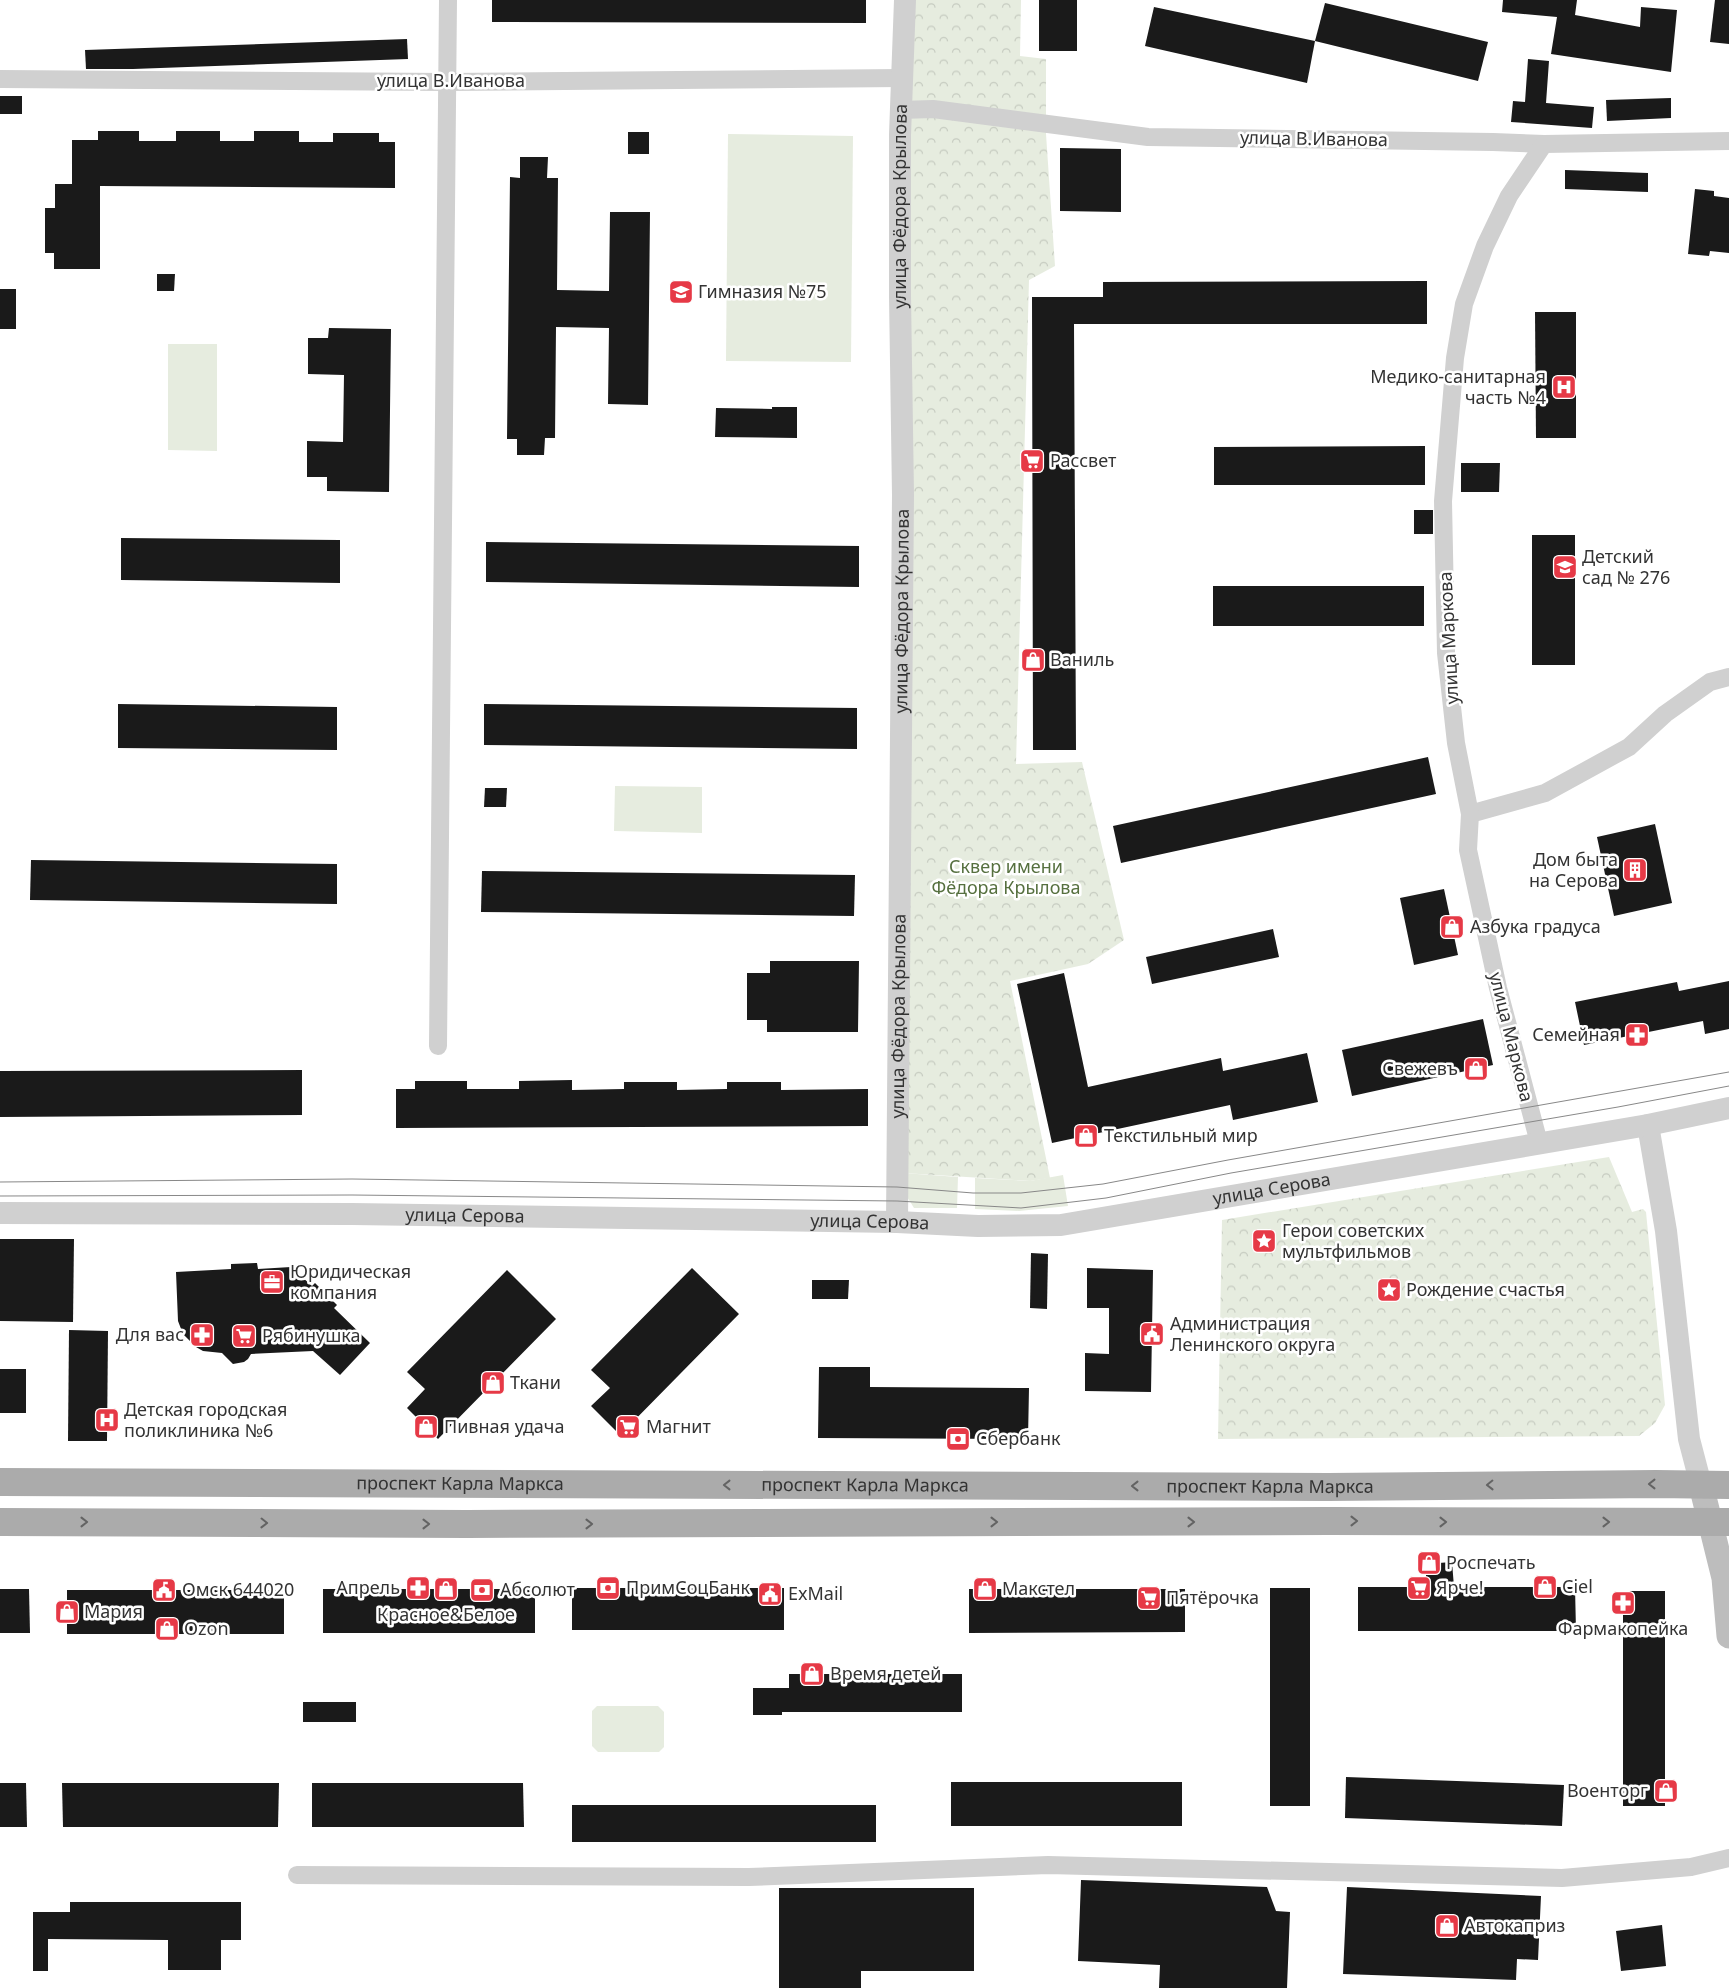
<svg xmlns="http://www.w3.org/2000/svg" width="1729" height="1988" font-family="'Noto Sans',sans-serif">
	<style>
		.grass { fill: #e6ecdf }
		.park { fill: url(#park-crowns) }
		.building { fill: #1a1a1a }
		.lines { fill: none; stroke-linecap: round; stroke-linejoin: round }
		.minor { stroke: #d0d0d0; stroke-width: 18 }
		.tertiary { stroke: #d0d0d0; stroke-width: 22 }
		.secondary { stroke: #bdbdbd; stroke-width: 25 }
		.primary { stroke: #ababab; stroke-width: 28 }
		.tram { stroke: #888; stroke-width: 1 }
		.oneway { stroke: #636363 }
		.labels { text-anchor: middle; stroke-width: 5; stroke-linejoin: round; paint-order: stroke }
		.street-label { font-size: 18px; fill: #333; stroke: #fff }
		.poi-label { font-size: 18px; fill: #333; stroke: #fff; text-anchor: start }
		.park-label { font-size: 18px; fill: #56703f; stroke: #fff }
	</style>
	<defs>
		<pattern id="park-crowns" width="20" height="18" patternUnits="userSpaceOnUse" patternTransform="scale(1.25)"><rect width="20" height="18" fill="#e6ecdf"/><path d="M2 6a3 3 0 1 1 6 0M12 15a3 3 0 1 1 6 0" fill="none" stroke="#c6cbc0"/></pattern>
	</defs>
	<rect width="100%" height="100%" fill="#fff"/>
	<g class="grass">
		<path d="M728,134L853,136L851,362L726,361Z"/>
		<path d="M168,344H217V451L168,450Z"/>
		<path d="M615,786L702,787V833L614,831Z"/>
		<path d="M903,1173L958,1177L957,1208H914L906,1195Z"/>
		<path d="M1063,1175L1068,1206L1019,1211L975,1209V1178L1030,1181Z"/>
		<path d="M597,1706H658L664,1712V1747L659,1752H598L592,1746V1711Z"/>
	</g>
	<g class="park">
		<path d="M911,0H1021L1020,56L1046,59V134L1055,266L1029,280L1016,764L1082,762L1124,940L1088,964L1010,981L1050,1178L1030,1181L903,1173Z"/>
		<path d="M1609,1157L1632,1212L1643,1209L1646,1212L1665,1405L1655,1423L1639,1436L1218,1439L1222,1220Z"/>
	</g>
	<g class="building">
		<path d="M492,0H866V23L492,22Z"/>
		<rect x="1039" y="0" width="38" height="51"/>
		<path d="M1503,0H1577L1575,15L1640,27L1641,7L1677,10L1671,72L1551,54L1557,17L1502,12Z"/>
		<path d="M1715,0H1729V44L1710,42Z"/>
		<path d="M1325,3L1488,42L1478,81L1315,41Z"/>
		<path d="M1154,7L1315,41L1307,83L1145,46Z"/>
		<path d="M407,39L408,59L133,69H86L85,50Z"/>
		<path d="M1528,59L1549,61L1546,103L1594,107L1592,128L1511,122L1513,101L1525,102Z"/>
		<rect x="0" y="96" width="22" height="18"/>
		<path d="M1671,98V118L1607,121L1606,100Z"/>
		<path d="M98,131H139V141H176V131H220V141H254V131H299V142H333V133H379V142H395V188L100,186V269H54V253H45V208H55V184H72V140H98Z"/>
		<rect x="628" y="132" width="21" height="22"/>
		<path d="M1060,148L1121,149V212L1060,211Z"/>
		<path d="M520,157H548L547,178H558L557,290L609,291L610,212H650L648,405L608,404L609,328L556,327L555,438H545L544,455H517V439H507L510,177L520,178Z"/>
		<path d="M1565,170L1648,173V192L1565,189Z"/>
		<path d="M1695,189L1714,191V196L1729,198V253L1710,251L1709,256L1688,254Z"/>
		<path d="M157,274H175L174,291H157Z"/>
		<path d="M1427,281V324H1074L1076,750H1033L1032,297H1103V282Z"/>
		<rect x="0" y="289" width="16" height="40"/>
		<path d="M1535,312H1576V438H1536Z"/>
		<path d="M329,328L391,329L389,492L327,491V477H307V441L343,442L344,375L308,374V338H328Z"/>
		<path d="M772,407H797V438L715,437L716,408L772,409Z"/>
		<path d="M1425,446V485H1214V447Z"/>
		<path d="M1461,463H1500L1499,492H1461Z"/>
		<rect x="1414" y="510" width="19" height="24"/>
		<rect x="1532" y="535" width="43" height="130"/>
		<path d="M121,538L340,540V583L121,580Z"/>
		<path d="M486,542L859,546V587L486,582Z"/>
		<rect x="1213" y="586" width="211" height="40"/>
		<path d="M118,704L337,707V750L118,748Z"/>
		<path d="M484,704L857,708V749L484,745Z"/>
		<path d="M1428,757L1436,794L1121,863L1113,826Z"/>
		<path d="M485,788H507L506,807H484Z"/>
		<path d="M1655,824L1672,903L1614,916L1597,837Z"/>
		<path d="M31,860L337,864V904L30,900Z"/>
		<path d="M482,871L855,875L854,916L481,912Z"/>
		<path d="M1444,889L1458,955L1414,965L1400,898Z"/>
		<path d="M1273,929L1279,957L1152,984L1146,957Z"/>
		<path d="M770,961H859L858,1032H767V1020H747V973H770Z"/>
		<path d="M1064,973L1088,1087L1221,1058L1223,1071L1307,1053L1318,1102L1233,1120L1230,1105L1052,1143L1017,984Z"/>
		<path d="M1729,981V1029L1705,1034L1703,1021L1584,1045L1575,1002L1677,982L1679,991Z"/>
		<path d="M1483,1019L1493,1065L1352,1096L1342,1050Z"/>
		<path d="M302,1070V1115L0,1117V1071Z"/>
		<path d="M572,1080V1090L624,1089V1082H677V1090L727,1089V1082H781V1090L868,1089V1126L396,1128V1089H415V1081H467V1089H519V1081Z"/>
		<path d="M0,1239H74L73,1322L0,1321Z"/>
		<path d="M1031,1253L1048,1254L1047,1309L1030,1308Z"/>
		<path d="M257,1263L258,1269L291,1267L312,1286L315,1283L337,1305L334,1308L370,1343L340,1375L313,1351L251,1354L248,1359L244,1362L233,1364L222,1353L203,1351L196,1347L183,1334L178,1321L176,1272L231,1269V1264Z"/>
		<path d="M692,1268L739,1314L620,1435L591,1406L610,1388L591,1370Z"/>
		<path d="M1087,1268L1153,1270L1151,1392L1085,1391V1353L1109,1354V1308H1087Z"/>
		<path d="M507,1270L556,1319L438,1439L407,1408L425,1389L407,1372Z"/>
		<path d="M812,1280H849L848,1299H812Z"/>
		<path d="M69,1330L108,1331L107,1441H68Z"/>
		<path d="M819,1367H870V1387L1029,1388L1028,1439L818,1438Z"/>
		<rect x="0" y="1369" width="26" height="44"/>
		<path d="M1452,1562L1454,1587H1575L1576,1631H1358V1587H1427L1425,1564Z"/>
		<rect x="572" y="1588" width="212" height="42"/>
		<rect x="1270" y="1588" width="40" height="218"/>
		<path d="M0,1589H29L30,1633H0Z"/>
		<rect x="323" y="1589" width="212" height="44"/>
		<path d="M969,1589H1185V1632L969,1633Z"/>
		<rect x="67" y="1590" width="217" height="44"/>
		<rect x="1623" y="1591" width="42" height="215"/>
		<path d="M789,1674H962V1712H782V1715H753V1688H789Z"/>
		<rect x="303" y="1702" width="53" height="20"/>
		<path d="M1346,1777L1564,1785L1562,1826L1345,1818Z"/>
		<rect x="951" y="1782" width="231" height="44"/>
		<path d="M0,1783H26L27,1827H0Z"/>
		<path d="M62,1783H279L278,1827H63Z"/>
		<path d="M312,1783H523L524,1827H312Z"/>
		<rect x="572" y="1805" width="304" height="37"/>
		<path d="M1081,1880L1267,1887L1276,1911L1290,1912L1287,1988H1159L1160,1965L1078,1961Z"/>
		<path d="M1347,1887L1541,1896L1538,1960L1517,1959L1516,1980L1343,1974Z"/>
		<path d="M779,1888H974V1971H861V1988H779Z"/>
		<path d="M70,1902H241V1940H221V1970H168V1940L48,1939V1971H33V1912H70Z"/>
		<path d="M1662,1925L1666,1966L1621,1971L1616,1931Z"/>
	</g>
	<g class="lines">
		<g class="minor">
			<path d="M0,79L447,82L902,78"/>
			<path d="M901,110L933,109L1148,137L1493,142L1544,144L1729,141"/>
			<path d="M1470,814L1545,793L1629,747L1665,714L1710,682L1729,677"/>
			<path d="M438,1046L448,0"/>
			<path d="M1539,1143L1498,988L1468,850L1470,814L1456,743L1446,653L1443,501L1455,358L1464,304L1485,246L1509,196L1544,144"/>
			<path d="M297,1875L749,1877L1048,1865L1562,1878L1691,1867L1729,1858"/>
		</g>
		<g class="tertiary">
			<path d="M1648,1125L1666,1231L1689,1439L1701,1485"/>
			<path id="s1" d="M0,1213L352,1214L897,1222L978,1226L1061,1225L1648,1125L1729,1108"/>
			<path id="s2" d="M897,1222L903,495L900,296V135L905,0"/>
		</g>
		<path class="secondary" d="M1701,1485L1724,1578L1729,1636"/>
		<g class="primary">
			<path id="s3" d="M0,1482L1328,1487L1656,1484L1729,1485"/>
			<path d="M0,1522L467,1524L1328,1521L1729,1522"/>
		</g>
		<g class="tram">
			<path d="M0,1182L352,1179L897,1187L973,1193H1021L1103,1184L1228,1160L1729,1072"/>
			<path d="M0,1196L352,1195L897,1201L1021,1208L1106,1198L1231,1173L1618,1107L1729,1086"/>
		</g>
	</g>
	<defs><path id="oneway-chevron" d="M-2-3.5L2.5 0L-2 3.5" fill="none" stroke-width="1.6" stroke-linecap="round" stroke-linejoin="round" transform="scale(1.25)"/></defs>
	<g class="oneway">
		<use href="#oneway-chevron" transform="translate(1652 1484) rotate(180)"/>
		<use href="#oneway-chevron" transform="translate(727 1485) rotate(-180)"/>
		<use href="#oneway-chevron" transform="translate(1490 1485) rotate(179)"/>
		<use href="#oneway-chevron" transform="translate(1135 1486) rotate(-180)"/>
		<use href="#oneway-chevron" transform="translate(1354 1521)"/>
		<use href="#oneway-chevron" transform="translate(84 1522)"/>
		<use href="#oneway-chevron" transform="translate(994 1522)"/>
		<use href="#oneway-chevron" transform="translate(1191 1522)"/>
		<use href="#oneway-chevron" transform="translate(1443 1522)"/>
		<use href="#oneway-chevron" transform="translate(1606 1522)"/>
		<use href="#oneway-chevron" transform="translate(264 1523) rotate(1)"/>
		<use href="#oneway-chevron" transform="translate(426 1524)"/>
		<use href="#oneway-chevron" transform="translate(589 1524)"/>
	</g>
	<defs>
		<symbol id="school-square" viewBox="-11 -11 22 22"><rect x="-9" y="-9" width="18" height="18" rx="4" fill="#e63946" stroke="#fff"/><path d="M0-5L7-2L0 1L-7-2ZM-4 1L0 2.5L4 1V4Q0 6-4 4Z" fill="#fff"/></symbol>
		<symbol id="hospital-square" viewBox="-11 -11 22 22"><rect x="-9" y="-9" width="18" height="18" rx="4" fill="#e63946" stroke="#fff"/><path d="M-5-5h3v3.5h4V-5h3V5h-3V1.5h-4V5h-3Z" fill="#fff"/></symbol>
		<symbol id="supermarket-square" viewBox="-11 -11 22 22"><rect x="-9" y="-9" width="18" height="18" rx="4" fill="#e63946" stroke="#fff"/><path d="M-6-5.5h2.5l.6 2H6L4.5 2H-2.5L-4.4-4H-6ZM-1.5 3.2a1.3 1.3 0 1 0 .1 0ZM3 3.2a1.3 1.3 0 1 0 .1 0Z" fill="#fff"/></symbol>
		<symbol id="shop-square" viewBox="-11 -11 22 22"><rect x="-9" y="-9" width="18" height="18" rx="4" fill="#e63946" stroke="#fff"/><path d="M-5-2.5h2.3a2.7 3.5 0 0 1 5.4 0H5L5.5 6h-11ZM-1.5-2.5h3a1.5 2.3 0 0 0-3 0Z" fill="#fff"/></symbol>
		<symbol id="building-square" viewBox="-11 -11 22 22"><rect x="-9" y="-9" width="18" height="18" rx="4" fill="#e63946" stroke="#fff"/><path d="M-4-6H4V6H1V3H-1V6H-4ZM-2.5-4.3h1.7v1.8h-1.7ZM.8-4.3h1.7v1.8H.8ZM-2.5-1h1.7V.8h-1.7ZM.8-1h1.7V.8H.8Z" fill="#fff"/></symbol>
		<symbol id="pharmacy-square" viewBox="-11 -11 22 22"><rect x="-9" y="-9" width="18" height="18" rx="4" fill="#e63946" stroke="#fff"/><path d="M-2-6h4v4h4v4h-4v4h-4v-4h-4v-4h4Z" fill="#fff"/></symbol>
		<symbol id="sight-square" viewBox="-11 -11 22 22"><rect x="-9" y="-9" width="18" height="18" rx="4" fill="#e63946" stroke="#fff"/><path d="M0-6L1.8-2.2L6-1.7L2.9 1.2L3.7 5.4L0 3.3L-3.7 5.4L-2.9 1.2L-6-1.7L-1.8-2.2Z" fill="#fff"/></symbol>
		<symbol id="office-square" viewBox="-11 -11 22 22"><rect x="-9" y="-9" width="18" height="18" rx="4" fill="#e63946" stroke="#fff"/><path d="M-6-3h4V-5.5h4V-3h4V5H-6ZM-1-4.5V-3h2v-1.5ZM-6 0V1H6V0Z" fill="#fff"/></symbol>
		<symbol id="civic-square" viewBox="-11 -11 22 22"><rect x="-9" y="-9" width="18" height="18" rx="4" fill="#e63946" stroke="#fff"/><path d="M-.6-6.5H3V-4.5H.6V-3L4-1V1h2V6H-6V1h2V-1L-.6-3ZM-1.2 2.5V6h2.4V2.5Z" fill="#fff"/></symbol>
		<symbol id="bank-square" viewBox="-11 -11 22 22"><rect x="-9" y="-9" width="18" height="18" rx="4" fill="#e63946" stroke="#fff"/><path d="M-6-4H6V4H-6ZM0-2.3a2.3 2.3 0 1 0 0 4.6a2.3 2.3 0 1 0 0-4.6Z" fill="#fff"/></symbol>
	</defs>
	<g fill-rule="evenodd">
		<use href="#school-square" x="667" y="278" width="28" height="28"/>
		<use href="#hospital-square" x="1550" y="373" width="28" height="28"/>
		<use href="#supermarket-square" x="1018" y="447" width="28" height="28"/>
		<use href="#school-square" x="1551" y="553" width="28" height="28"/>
		<use href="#shop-square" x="1019" y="646" width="28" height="28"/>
		<use href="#building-square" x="1621" y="856" width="28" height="28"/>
		<use href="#shop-square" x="1438" y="913" width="28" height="28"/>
		<use href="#pharmacy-square" x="1623" y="1021" width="28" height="28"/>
		<use href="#shop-square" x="1462" y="1055" width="28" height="28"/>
		<use href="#shop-square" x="1072" y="1122" width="28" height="28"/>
		<use href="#sight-square" x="1250" y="1227" width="28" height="28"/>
		<use href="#office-square" x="258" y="1268" width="28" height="28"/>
		<use href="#sight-square" x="1375" y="1276" width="28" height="28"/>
		<use href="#civic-square" x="1138" y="1320" width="28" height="28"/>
		<use href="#pharmacy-square" x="188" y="1321" width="28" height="28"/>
		<use href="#supermarket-square" x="230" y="1322" width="28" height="28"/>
		<use href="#shop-square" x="479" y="1369" width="28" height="28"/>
		<use href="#hospital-square" x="93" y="1406" width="28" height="28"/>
		<use href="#shop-square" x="412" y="1413" width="28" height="28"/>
		<use href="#supermarket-square" x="614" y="1413" width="28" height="28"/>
		<use href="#bank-square" x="944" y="1425" width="28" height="28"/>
		<use href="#shop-square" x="1415" y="1549" width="28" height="28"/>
		<use href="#shop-square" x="1531" y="1573" width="28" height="28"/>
		<use href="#pharmacy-square" x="404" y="1574" width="28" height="28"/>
		<use href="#bank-square" x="594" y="1574" width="28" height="28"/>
		<use href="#supermarket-square" x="1405" y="1574" width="28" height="28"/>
		<use href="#shop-square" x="432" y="1575" width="28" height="28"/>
		<use href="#shop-square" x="971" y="1575" width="28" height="28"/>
		<use href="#civic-square" x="150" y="1576" width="28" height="28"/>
		<use href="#bank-square" x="468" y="1576" width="28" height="28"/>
		<use href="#civic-square" x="756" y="1580" width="28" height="28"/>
		<use href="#supermarket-square" x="1135" y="1584" width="28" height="28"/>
		<use href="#pharmacy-square" x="1609" y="1589" width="28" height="28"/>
		<use href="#shop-square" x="53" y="1598" width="28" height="28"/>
		<use href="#shop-square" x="153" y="1615" width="28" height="28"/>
		<use href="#shop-square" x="798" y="1660" width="28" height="28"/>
		<use href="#shop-square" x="1652" y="1777" width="28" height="28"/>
		<use href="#shop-square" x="1433" y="1912" width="28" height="28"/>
	</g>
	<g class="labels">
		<g class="street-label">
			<text x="451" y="87">улица В.Иванова</text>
			<text transform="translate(1314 139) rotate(1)" y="6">улица В.Иванова</text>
			<text dy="6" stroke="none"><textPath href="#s2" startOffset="1016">улица Фёдора Крылова</textPath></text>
			<text dy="6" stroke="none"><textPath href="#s2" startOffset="611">улица Фёдора Крылова</textPath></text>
			<text transform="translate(1449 638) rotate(-93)" y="6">улица Маркова</text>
			<text dy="6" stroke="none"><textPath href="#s2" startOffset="206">улица Фёдора Крылова</textPath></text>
			<text transform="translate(1511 1037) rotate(76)" y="6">улица Маркова</text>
			<text dy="6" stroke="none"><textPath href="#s1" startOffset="1275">улица Серова</textPath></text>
			<text dy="6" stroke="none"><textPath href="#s1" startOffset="465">улица Серова</textPath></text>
			<text dy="6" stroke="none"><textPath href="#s1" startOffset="870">улица Серова</textPath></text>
			<text dy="6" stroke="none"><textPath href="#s3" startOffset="460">проспект Карла Маркса</textPath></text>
			<text dy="6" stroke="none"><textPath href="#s3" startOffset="865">проспект Карла Маркса</textPath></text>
			<text dy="6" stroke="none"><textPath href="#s3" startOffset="1270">проспект Карла Маркса</textPath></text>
		</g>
		<g class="poi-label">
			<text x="698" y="298">Гимназия №75</text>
			<text x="1546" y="383" text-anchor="end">Медико-санитарная<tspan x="1546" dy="21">часть №4</tspan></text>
			<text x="1050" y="467">Рассвет</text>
			<text x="1582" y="563">Детский<tspan x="1582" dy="21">сад № 276</tspan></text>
			<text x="1050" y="666">Ваниль</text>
			<text x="1618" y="866" text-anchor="end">Дом быта<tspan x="1618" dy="21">на Серова</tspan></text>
			<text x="1470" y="933">Азбука градуса</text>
			<text x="1620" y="1041" text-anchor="end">Семейная</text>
			<text x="1458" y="1075" text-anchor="end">Свежевъ</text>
			<text x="1104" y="1142">Текстильный мир</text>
			<text x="1282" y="1237">Герои советских<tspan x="1282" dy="21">мультфильмов</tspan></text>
			<text x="290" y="1278">Юридическая<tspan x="290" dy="21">компания</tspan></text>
			<text x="1406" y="1296">Рождение счастья</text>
			<text x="1170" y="1330">Администрация<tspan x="1170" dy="21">Ленинского округа</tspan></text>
			<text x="184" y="1341" text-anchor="end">Для вас</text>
			<text x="262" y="1342">Рябинушка</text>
			<text x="510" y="1389">Ткани</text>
			<text x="124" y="1416">Детская городская<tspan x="124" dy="21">поликлиника №6</tspan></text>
			<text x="444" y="1433">Пивная удача</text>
			<text x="646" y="1433">Магнит</text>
			<text x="976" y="1445">Сбербанк</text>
			<text x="1446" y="1569">Роспечать</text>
			<text x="1562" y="1593">Ciel</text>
			<text x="400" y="1594" text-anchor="end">Апрель</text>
			<text x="626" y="1594">ПримСоцБанк</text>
			<text x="1436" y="1594">Ярче!</text>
			<text x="1002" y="1595">Макстел</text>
			<text x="182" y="1596">Омск 644020</text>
			<text x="500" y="1596">Абсолют</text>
			<text x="788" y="1600">ExMail</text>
			<text x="1166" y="1604">Пятёрочка</text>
			<text x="84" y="1618">Мария</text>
			<text x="446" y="1621" text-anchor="middle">Красное&amp;Белое</text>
			<text x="184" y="1635">Ozon</text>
			<text x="1623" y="1635" text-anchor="middle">Фармакопейка</text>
			<text x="830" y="1680">Время детей</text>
			<text x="1648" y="1797" text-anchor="end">Военторг</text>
			<text x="1464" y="1932">Автокаприз</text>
		</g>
		<g class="park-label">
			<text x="1006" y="873">Сквер имени<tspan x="1006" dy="21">Фёдора Крылова</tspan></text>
		</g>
	</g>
</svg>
